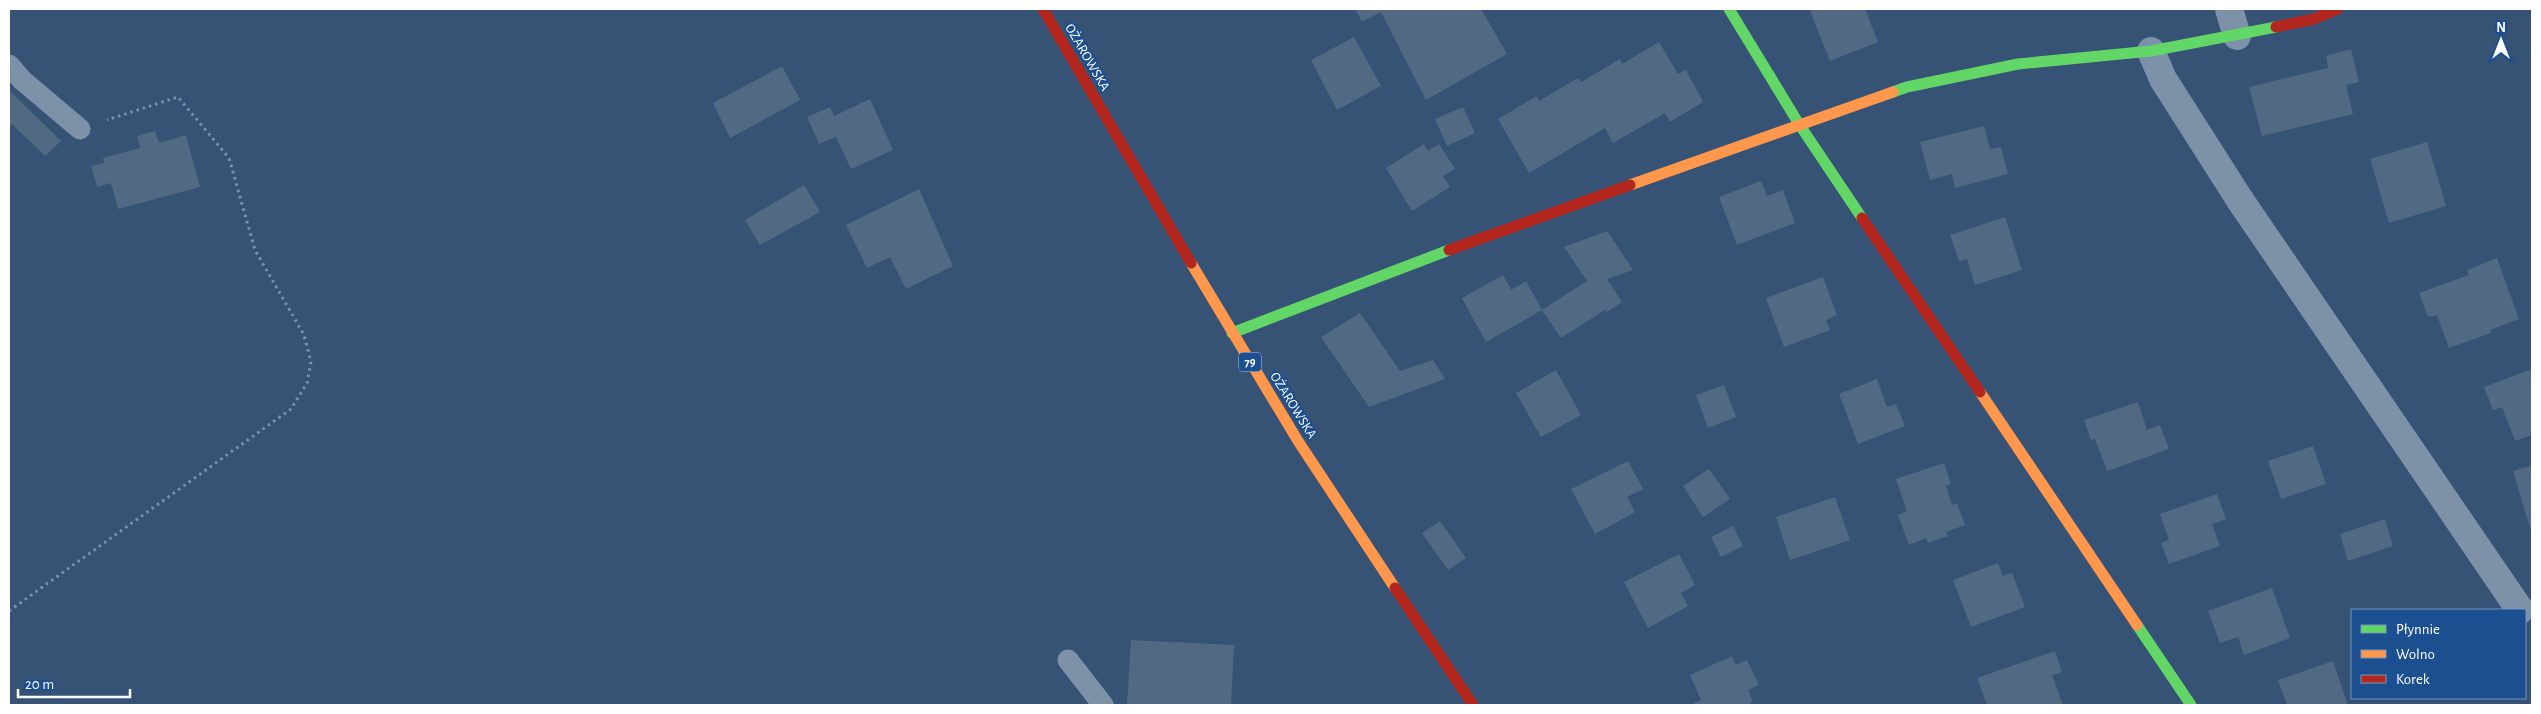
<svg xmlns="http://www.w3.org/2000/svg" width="2541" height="714" font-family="'Alegreya Sans',sans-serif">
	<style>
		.building { fill: #526984 }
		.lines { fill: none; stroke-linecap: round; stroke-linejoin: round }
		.path { stroke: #7d92a8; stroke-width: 3; stroke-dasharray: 2.5 4; stroke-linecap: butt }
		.lane { stroke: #7d92a8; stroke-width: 21 }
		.street { stroke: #7d92a8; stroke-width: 28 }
		.fast { stroke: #63d668; stroke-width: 11 }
		.slow { stroke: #ff974d; stroke-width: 11 }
		.jam { stroke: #b3261e; stroke-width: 11 }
		.labels { text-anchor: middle; stroke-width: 4; stroke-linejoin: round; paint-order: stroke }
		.shield { fill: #1b4f8f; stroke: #bbcadd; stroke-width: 1 }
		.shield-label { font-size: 12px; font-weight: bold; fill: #fff }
		.street-label { font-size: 14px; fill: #fff; stroke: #1b4f8f }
	</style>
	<rect width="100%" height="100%" fill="#365274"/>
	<g class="building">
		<path d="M1355,9H1481L1507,54L1426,100L1381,12L1362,22Z"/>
		<path d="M1815,9H1865L1878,42L1830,61L1810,11Z"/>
		<path d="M1354,37L1381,86L1337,110L1311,60Z"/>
		<path d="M1659,42L1678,74L1686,70L1703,102L1670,122L1665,113L1613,143L1605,128L1529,173L1498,119L1537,96L1539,101L1578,78L1581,82L1620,59L1622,64Z"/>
		<path d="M2351,49L2359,82L2346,85L2353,114L2262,136L2249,87L2328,68L2326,56Z"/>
		<path d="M782,66L800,100L730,138L713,103Z"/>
		<path d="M9,90L61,141L45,156L12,124L9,128Z"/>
		<path d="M870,99L893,150L851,169L836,137L819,144L807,117L830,107L834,116Z"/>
		<path d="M1463,107L1475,133L1447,146L1435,119Z"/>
		<path d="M1984,126L1990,149L2001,147L2008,174L1955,188L1952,174L1930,180L1920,142Z"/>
		<path d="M155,131L159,143L186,135L200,187L118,209L111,183L97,187L91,166L104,163L103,158L140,148L137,136Z"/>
		<path d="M2427,142L2446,206L2389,223L2370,159Z"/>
		<path d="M1424,144L1428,151L1439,144L1455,169L1443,176L1450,187L1412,211L1386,168Z"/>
		<path d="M1761,181L1767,196L1783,190L1795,223L1737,245L1719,197Z"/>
		<path d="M804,185L820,212L760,245L745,220Z"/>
		<path d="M919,189L953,266L906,289L890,257L867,268L846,225Z"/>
		<path d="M2005,217L2022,270L1975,285L1967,259L1959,261L1950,235Z"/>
		<path d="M1607,231L1633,270L1607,279L1622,302L1607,312L1605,310L1561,338L1542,310L1587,281L1564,247Z"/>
		<path d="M2497,258L2519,319L2490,330L2491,333L2449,348L2437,315L2428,317L2419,293L2469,275L2467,270Z"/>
		<path d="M1503,275L1511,290L1526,281L1542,310L1486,342L1462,298Z"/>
		<path d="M1823,277L1837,315L1826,320L1830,330L1784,347L1766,298Z"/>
		<path d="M1360,313L1400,371L1433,360L1445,379L1369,407L1321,337Z"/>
		<path d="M2532,369V435L2515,441L2502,407L2493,410L2484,387Z"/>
		<path d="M1556,370L1581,415L1541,437L1516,393Z"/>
		<path d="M1877,379L1887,407L1896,404L1905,426L1858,444L1839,394Z"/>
		<path d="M1724,385L1736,417L1708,428L1696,395Z"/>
		<path d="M2138,402L2147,430L2160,425L2169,449L2107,471L2095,439L2091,440L2084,420Z"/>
		<path d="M2313,446L2326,484L2281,499L2268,461Z"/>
		<path d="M1628,461L1643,489L1627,497L1635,512L1595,534L1571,489Z"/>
		<path d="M1944,463L1951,484L1946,486L1952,505L1957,503L1965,525L1946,532L1948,536L1928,543L1926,538L1909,545L1898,515L1907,511L1896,479Z"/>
		<path d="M2532,465V530L2531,531L2513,471Z"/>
		<path d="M1709,469L1730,499L1703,517L1683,486Z"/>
		<path d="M2217,494L2226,519L2212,524L2220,546L2169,564L2161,543L2169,540L2160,514Z"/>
		<path d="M1835,497L1850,540L1790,560L1776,517Z"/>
		<path d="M2385,519L2393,546L2348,561L2340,534Z"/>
		<path d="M1440,521L1466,558L1448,570L1422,533Z"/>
		<path d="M1733,526L1743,546L1721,557L1711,537Z"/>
		<path d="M1679,554L1695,585L1681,593L1688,606L1648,628L1624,582Z"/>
		<path d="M1998,563L2003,576L2012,573L2025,607L1971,627L1953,580Z"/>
		<path d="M2272,588L2290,638L2244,655L2238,637L2220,643L2208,611Z"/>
		<path d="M1131,640L1234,645L1231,705H1127Z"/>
		<path d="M2055,651L2062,672L2052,675L2063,705H1987L1977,678Z"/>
		<path d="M1732,656L1736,665L1747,660L1759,685L1748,690L1753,702L1746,705H1695L1694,703L1701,700L1690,675Z"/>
		<path d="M2333,661L2348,705H2287L2278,680Z"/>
	</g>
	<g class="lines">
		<path class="path" d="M9,611L291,409L307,383L311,362L304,335L255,250L229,158L178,97L107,120"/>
		<g class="lane">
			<path d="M9,65L22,80L80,129"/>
			<path d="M1068,660L1103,705"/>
		</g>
		<g class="street">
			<path d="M2229,9L2237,36"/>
			<path d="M2151,51L2163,79L2240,200L2520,610"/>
		</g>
		<g class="fast">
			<path d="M1729,9L1799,124L1862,218"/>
			<path d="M1893,92L1907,87L2018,64L2151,51L2276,27"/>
			<path d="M1232,333L1449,250"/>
			<path d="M2137,625L2191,705"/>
		</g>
		<g class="slow">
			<path d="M1630,185L1893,92"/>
			<path d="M1191,263L1298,441L1395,588"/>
			<path d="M1980,392L2137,625"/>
		</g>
		<g class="jam">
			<path d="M1043,9L1191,263"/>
			<path d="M2276,27L2314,19L2338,9"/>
			<path d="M1862,218L1980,392"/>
			<path d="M1449,250L1630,185"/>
			<path d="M1395,588L1473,705"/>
		</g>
	</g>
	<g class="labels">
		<rect class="shield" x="1239" y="352.5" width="22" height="19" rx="4"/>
		<g class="shield-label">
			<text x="1250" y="366">79</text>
		</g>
		<g class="street-label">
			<text transform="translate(1088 57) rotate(60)" y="5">OŻAROWSKA</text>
			<text transform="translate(1294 405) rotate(58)" y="5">OŻAROWSKA</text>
		</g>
	</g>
	<rect width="2541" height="714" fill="none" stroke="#ffffff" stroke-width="20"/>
	<rect x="2351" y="609" width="175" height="90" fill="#1b4f8f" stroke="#7695bc"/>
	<rect x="2361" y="625" width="25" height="8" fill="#63d668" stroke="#7695bc"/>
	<text x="2396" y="634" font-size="15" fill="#ffffff">Płynnie</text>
	<rect x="2361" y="650" width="25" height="8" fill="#ff974d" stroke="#7695bc"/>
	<text x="2396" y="659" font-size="15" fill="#ffffff">Wolno</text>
	<rect x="2361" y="675" width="25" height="8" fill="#b3261e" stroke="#7695bc"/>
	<text x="2396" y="684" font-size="15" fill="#ffffff">Korek</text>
	<g transform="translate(2501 40)" stroke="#1b4f8f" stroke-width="4" paint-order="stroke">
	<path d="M0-4L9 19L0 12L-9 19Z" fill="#ffffff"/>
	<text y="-8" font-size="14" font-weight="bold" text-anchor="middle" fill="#ffffff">N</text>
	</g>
	<path d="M18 689v8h112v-8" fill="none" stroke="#ffffff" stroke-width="2.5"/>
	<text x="25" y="689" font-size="15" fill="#ffffff" stroke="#1b4f8f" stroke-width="4" paint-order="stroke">20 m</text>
</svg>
